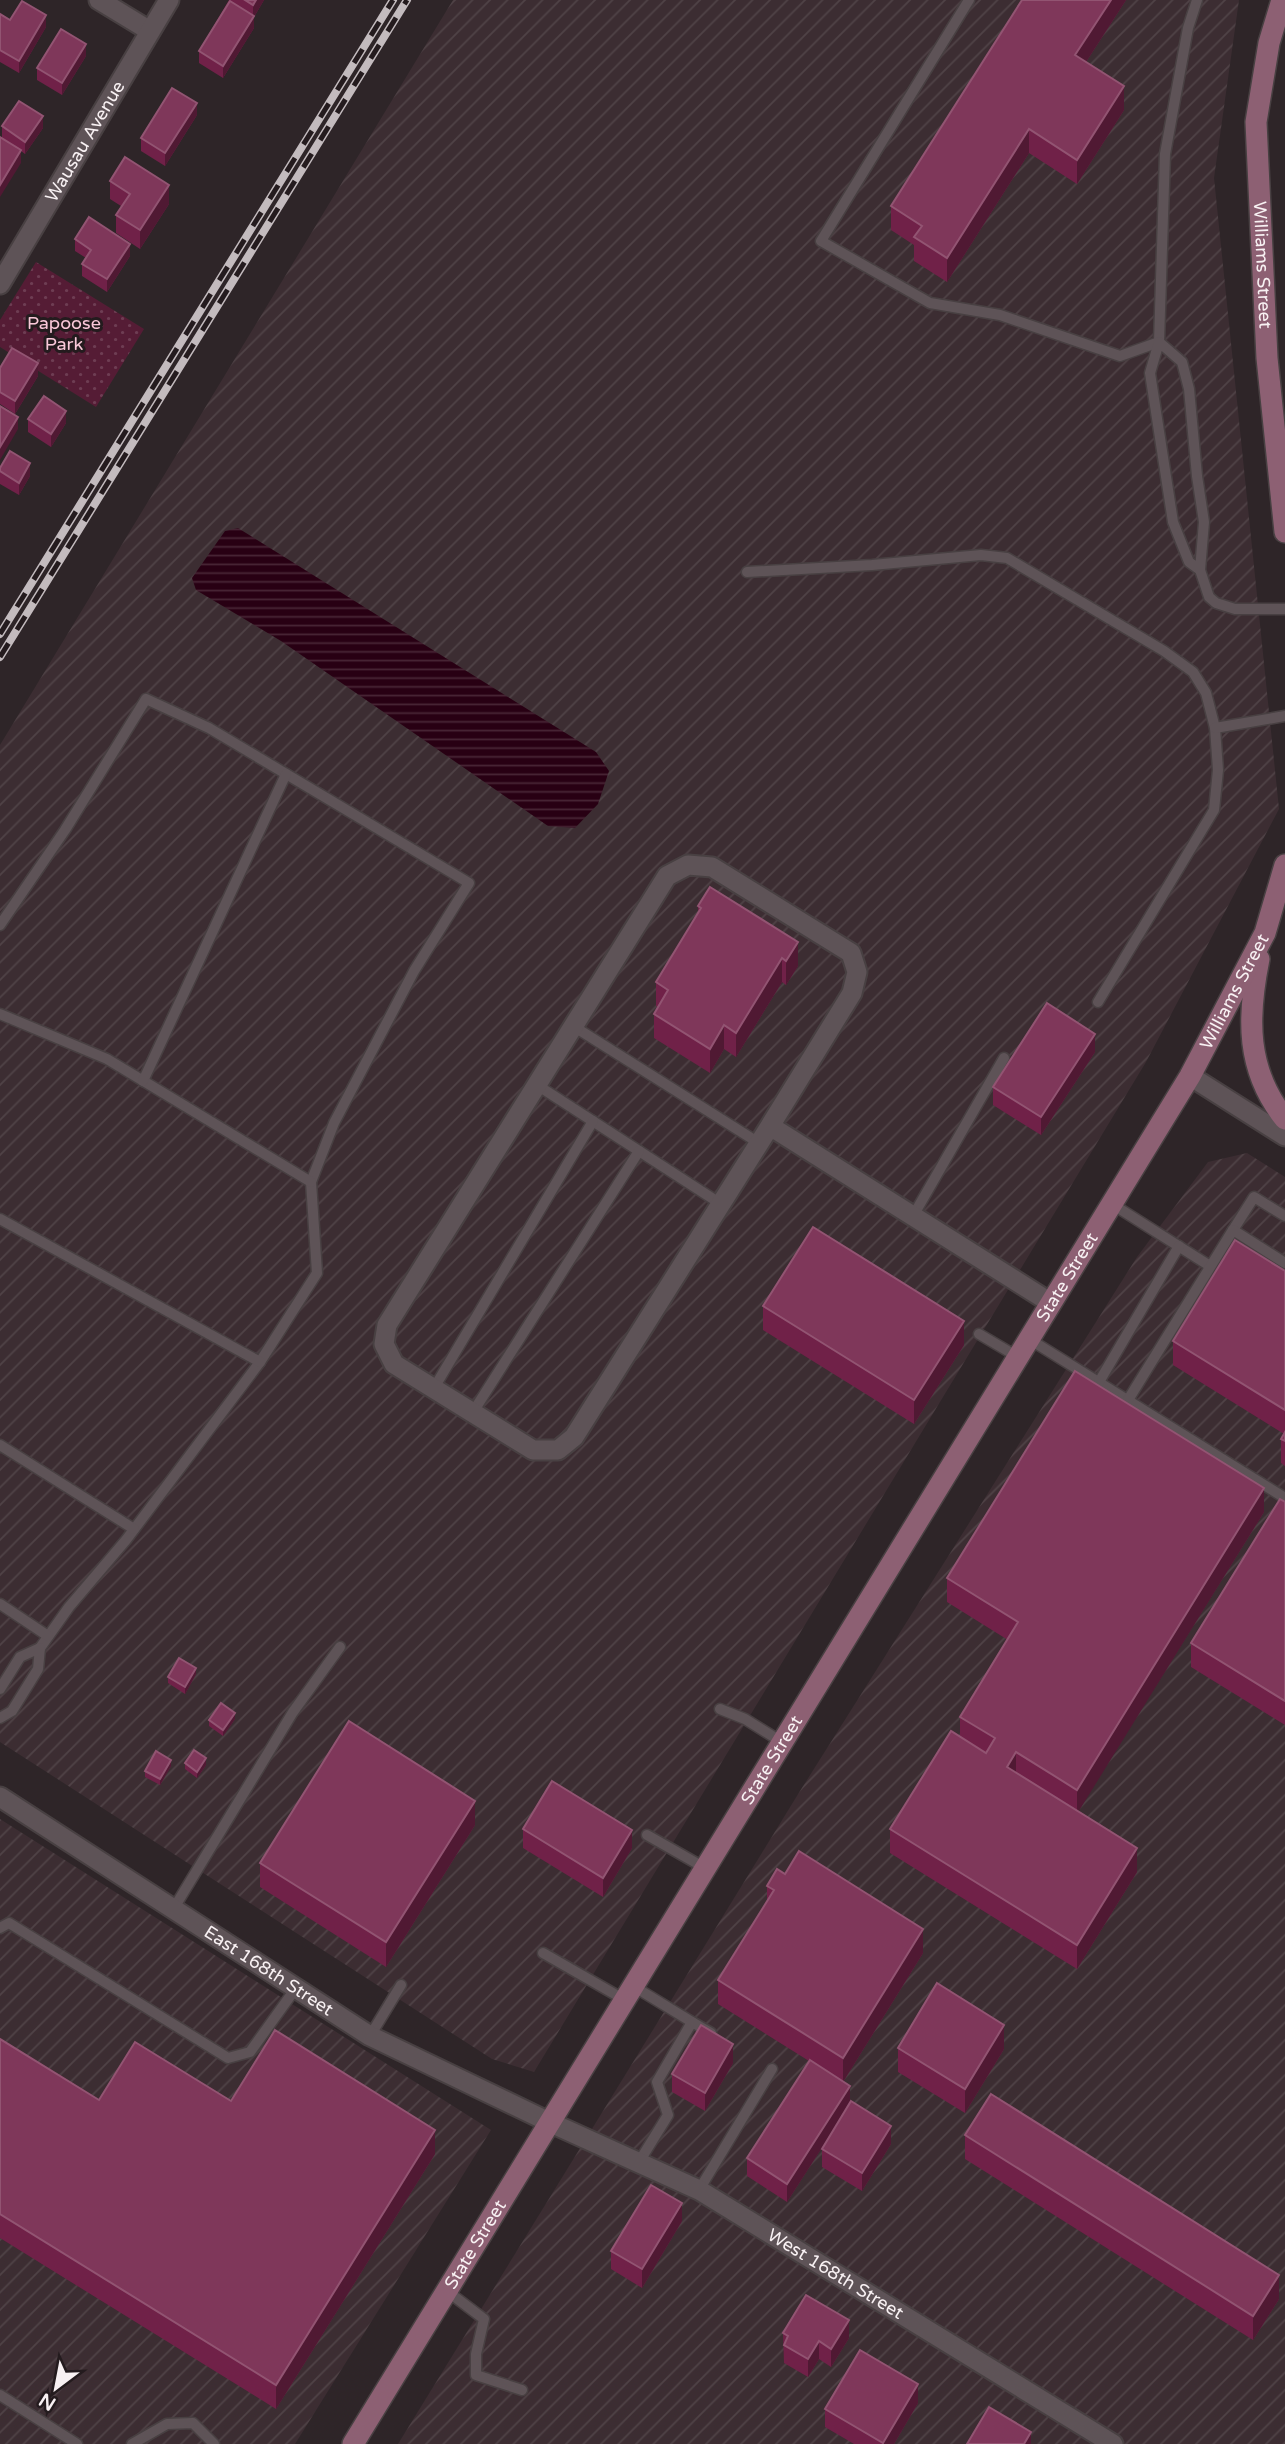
<svg xmlns="http://www.w3.org/2000/svg" width="1285" height="2444" font-family="'Varela Round',sans-serif">
	<style>
		.industrial { fill: url(#industrial-furrows) }
		.park { fill: url(#park-dots) }
		.water { fill: url(#water-rules) }
		.lines { fill: none; stroke-linecap: round; stroke-linejoin: round }
		.lane-casing { stroke: #484042; stroke-width: 13 }
		.street-casing { stroke: #484042; stroke-width: 23 }
		.secondary-casing { stroke: #484042; stroke-width: 24 }
		.lane { stroke: #5e5357; stroke-width: 10 }
		.street { stroke: #5e5357; stroke-width: 19 }
		.secondary { stroke: #8d6073; stroke-width: 21 }
		.rail-casing { stroke: #c3bbbe; stroke-width: 8 }
		.rail { stroke: #241b1e; stroke-width: 5; stroke-dasharray: 16; stroke-linecap: butt }
		.wall { fill: #702148 }
		.shaded-wall { fill: #501933 }
		.building { fill: #7f375a; stroke: #925472; stroke-width: 2 }
		.labels { text-anchor: middle; stroke-width: 6; stroke-linejoin: round; paint-order: stroke }
		.street-label { font-size: 18px; fill: #f8f1f3; stroke: #241b1e }
		.park-label { font-size: 18px; fill: #fac8d9; stroke: #241b1e }
	</style>
	<defs>
		<pattern id="industrial-furrows" width="10" height="10" patternUnits="userSpaceOnUse" patternTransform="scale(1.75)"><rect width="10" height="10" fill="#3c2d32"/><path d="M-1 1l2-2M0 10L10 0M9 11l2-2" fill="none" stroke="#4f4246"/></pattern>
		<pattern id="park-dots" width="8" height="8" patternUnits="userSpaceOnUse" patternTransform="scale(1.75)"><rect width="8" height="8" fill="#551c35"/><path d="M2 2h.1M6 6h.1" fill="none" stroke="#6e3d53" stroke-width="1.8" stroke-linecap="round"/></pattern>
		<pattern id="water-rules" width="6" height="5" patternUnits="userSpaceOnUse" patternTransform="scale(1.75)"><rect width="6" height="5" fill="#280013"/><path d="M0 2.5h6" fill="none" stroke="#482636"/></pattern>
	</defs>
	<rect width="100%" height="100%" fill="#2e2528"/>
	<g class="industrial">
		<path d="M453,0H1239L1214,178L1279,809L1146,1062L534,2072L492,2059L0,1742V745Z"/>
		<path d="M1247,1153L1285,1177V2444H398L800,1791L1137,1257L1208,1162Z"/>
		<path d="M0,1819L491,2130L295,2444H0Z"/>
	</g>
	<path class="park" d="M36,262L144,329L96,407L0,347V320Z"/>
	<path class="water" d="M238,528L596,752L609,771L598,804L575,828L548,826L281,641L196,590L192,578L225,531Z"/>
	<g class="lines">
		<defs>
			<g id="lane">
				<path d="M969,0L821,241L930,303L1000,315L1120,356L1159,342L1165,154L1188,28L1197,0"/>
				<path d="M1200,570L1189,562L1173,522L1150,373L1159,342L1182,362L1189,389L1197,476L1204,522L1200,570L1209,597L1216,603L1235,609H1285"/>
				<path d="M747,572L872,565L981,555L1007,558L1164,651L1193,672L1206,693L1215,728L1218,770L1214,810L1098,1002"/>
				<path d="M1215,728L1285,716"/>
				<path d="M0,925L65,830L146,699L209,728L469,883L414,971L334,1123L311,1182L317,1273L260,1362L126,1540L69,1607L40,1648"/>
				<path d="M0,1014L107,1059L311,1182"/>
				<path d="M573,1026L759,1143"/>
				<path d="M143,1081L286,774"/>
				<path d="M537,1085L721,1204"/>
				<path d="M1112,1204L1210,1266"/>
				<path d="M913,1216L1004,1058"/>
				<path d="M0,1219L260,1362"/>
				<path d="M1233,1230L1254,1197L1285,1216"/>
				<path d="M979,1334L1018,1357"/>
				<path d="M1029,1339L1285,1498"/>
				<path d="M1099,1382L1179,1246"/>
				<path d="M434,1388L593,1121"/>
				<path d="M1128,1400L1233,1230L1285,1263"/>
				<path d="M473,1412L639,1151"/>
				<path d="M0,1445L134,1529"/>
				<path d="M0,1604L48,1636"/>
				<path d="M0,1689L20,1657L40,1648L38,1669L12,1711L0,1718"/>
				<path d="M720,1709L745,1719L782,1742"/>
				<path d="M647,1835L705,1868"/>
				<path d="M174,1908L293,1712L340,1647"/>
				<path d="M0,1928L9,1923L228,2058L250,2052L296,1988"/>
				<path d="M543,1953L625,2000"/>
				<path d="M633,1986L692,2022"/>
				<path d="M370,2036L401,1985"/>
				<path d="M639,2162L668,2115L657,2082L692,2022L711,2033"/>
				<path d="M699,2190L772,2069"/>
				<path d="M447,2291L484,2319L476,2354V2375L522,2390"/>
				<path d="M0,2395L77,2444"/>
				<path d="M132,2444L167,2424L193,2423L214,2444"/>
			</g>
			<g id="street">
				<path d="M99,0L150,31"/>
				<path id="s1" d="M0,284L169,0"/>
				<path d="M1190,1076L1285,1136"/>
				<path d="M770,1126L574,1437L558,1450H533L394,1364L384,1344L387,1325L667,876L688,865L712,867L851,953L857,972L852,993L770,1126L1051,1303"/>
				<path id="s2" d="M0,1797L370,2036L549,2122L699,2190L1113,2444"/>
			</g>
			<g id="secondary">
				<path id="s3" d="M1282,0L1269,43L1256,122L1267,358L1285,532"/>
				<path d="M1259,959C1247,1018 1246,1070 1285,1119"/>
				<path id="s4" d="M353,2444L1190,1076L1265,933L1285,865"/>
			</g>
		</defs>
		<use href="#lane" class="lane-casing"/>
		<use href="#street" class="street-casing"/>
		<use href="#secondary" class="secondary-casing"/>
		<use href="#lane" class="lane"/>
		<use href="#street" class="street"/>
		<use href="#secondary" class="secondary"/>
		<defs>
			<g id="rail">
				<path d="M0,634L393,0"/>
				<path d="M0,657L407,0"/>
			</g>
		</defs>
		<use href="#rail" class="rail-casing"/>
		<use href="#rail" class="rail"/>
	</g>
	<g class="wall">
		<path d="M229,0H264L254,17V28L223,78L199,63V51Z"/>
		<path d="M1022,0H1126L1086,62L1124,110L1077,184L1029,153L947,282L914,261V245L891,230V206Z"/>
		<path d="M0,14L10,20L46,27L19,73L0,62Z"/>
		<path d="M86,56L62,95L37,80V68Z"/>
		<path d="M197,115L165,166L141,151V138Z"/>
		<path d="M2,126L43,128L25,154L21,151V163L2,138Z"/>
		<path d="M110,181L169,204L140,249L116,233V215L121,206L110,199Z"/>
		<path d="M75,239L130,256L107,292L82,276V264L86,258L75,251Z"/>
		<path d="M0,368L38,376L15,414L0,404Z"/>
		<path d="M28,419L66,423L51,447L28,432Z"/>
		<path d="M0,468L30,476L19,495L0,484Z"/>
		<path d="M698,906L798,966L786,985L782,982L736,1057L724,1049L710,1073L654,1038V1014L658,1007L656,1006V982L698,914Z"/>
		<path d="M1095,1052L1041,1135L993,1105V1087Z"/>
		<path d="M1285,1271V1466L1281,1463V1439L1284,1434L1173,1365V1341Z"/>
		<path d="M763,1306L964,1345L914,1424L763,1330Z"/>
		<path d="M1285,1502V1725L1191,1667V1643Z"/>
		<path d="M1264,1512L1078,1811L1137,1872L1077,1969L890,1853V1829L960,1737V1717L1008,1640L947,1602V1578Z"/>
		<path d="M196,1674L185,1694L168,1683V1677Z"/>
		<path d="M235,1719L223,1736L209,1726V1720Z"/>
		<path d="M185,1763L206,1765L197,1778L185,1769Z"/>
		<path d="M171,1766L160,1785L145,1777V1771Z"/>
		<path d="M475,1825L386,1967L260,1887V1863Z"/>
		<path d="M523,1829L632,1848L603,1897L523,1848Z"/>
		<path d="M767,1886L923,1953L843,2082L850,2104L891,2144L862,2191L822,2167V2149L844,2113L787,2202L747,2176V2158L809,2061L718,2004V1980L767,1902Z"/>
		<path d="M0,2039L99,2100L231,2101L435,2154L276,2409L0,2238Z"/>
		<path d="M898,2048L1004,2049L965,2113L898,2072Z"/>
		<path d="M733,2063L705,2111L672,2092V2074Z"/>
		<path d="M965,2135L1279,2299L1253,2340L965,2159Z"/>
		<path d="M682,2221L642,2288L611,2269V2251Z"/>
		<path d="M783,2333L849,2338L831,2367L819,2359L808,2377L784,2363Z"/>
		<path d="M918,2403L894,2444H854L825,2427V2409Z"/>
	</g>
	<g class="shaded-wall">
		<path d="M256,0H264L254,17V28L223,78V66L253,17V5Z"/>
		<path d="M1111,0H1126L1075,79V55Z"/>
		<path d="M46,15V27L19,73V61Z"/>
		<path d="M86,44V56L62,95V83Z"/>
		<path d="M1124,86V110L1077,184V160Z"/>
		<path d="M197,103V115L165,166V153Z"/>
		<path d="M43,116V128L25,154V142Z"/>
		<path d="M1029,129V153L947,282V258Z"/>
		<path d="M21,150V163L0,197V185Z"/>
		<path d="M169,185V204L140,249V230Z"/>
		<path d="M130,244V256L107,292V279Z"/>
		<path d="M38,363V376L15,414V401Z"/>
		<path d="M66,411V423L51,447V434Z"/>
		<path d="M18,417V429L0,460V447Z"/>
		<path d="M30,463V476L19,495V483Z"/>
		<path d="M798,942V966L786,985V961Z"/>
		<path d="M782,958V982L736,1057V1033Z"/>
		<path d="M724,1025V1049L710,1073V1049Z"/>
		<path d="M1095,1034V1052L1041,1135V1117Z"/>
		<path d="M964,1321V1345L914,1424V1400Z"/>
		<path d="M1264,1488V1512L1077,1814V1790Z"/>
		<path d="M196,1668V1674L185,1694V1687Z"/>
		<path d="M235,1713V1719L223,1736V1730Z"/>
		<path d="M1016,1752V1776L1007,1767Z"/>
		<path d="M206,1758V1765L197,1778V1772Z"/>
		<path d="M171,1760V1766L160,1785V1779Z"/>
		<path d="M475,1801V1825L386,1967V1942Z"/>
		<path d="M632,1830V1848L603,1897V1878Z"/>
		<path d="M1137,1848V1872L1077,1969V1945Z"/>
		<path d="M923,1929V1953L843,2082V2058Z"/>
		<path d="M1004,2025V2049L965,2113V2089Z"/>
		<path d="M733,2044V2063L705,2111V2093Z"/>
		<path d="M850,2086V2104L787,2202V2184Z"/>
		<path d="M891,2126V2144L862,2191V2173Z"/>
		<path d="M435,2130V2154L276,2409V2385Z"/>
		<path d="M682,2203V2221L642,2288V2269Z"/>
		<path d="M1279,2275V2299L1253,2340V2316Z"/>
		<path d="M849,2320V2338L831,2367V2349Z"/>
		<path d="M819,2341V2359L808,2377V2359Z"/>
		<path d="M918,2384V2403L894,2444H883Z"/>
		<path d="M1031,2432V2444H1024Z"/>
	</g>
	<g class="building">
		<path d="M245,0H256L253,5Z"/>
		<path d="M1022,0H1111L1075,55L1124,86L1077,160L1029,129L947,258L914,237L922,226L891,206Z"/>
		<path d="M22,1L46,15L19,61L0,50V14L10,20Z"/>
		<path d="M230,1L254,16L223,66L199,51Z"/>
		<path d="M61,29L86,44L62,83L37,68Z"/>
		<path d="M172,88L197,103L165,153L141,138Z"/>
		<path d="M19,101L43,116L25,142L2,126Z"/>
		<path d="M0,137L21,150L0,185Z"/>
		<path d="M125,157L169,185L140,230L116,215L130,194L110,181Z"/>
		<path d="M89,217L130,244L107,279L82,264L91,250L75,239Z"/>
		<path d="M12,348L38,363L15,401L0,392V368Z"/>
		<path d="M44,396L66,411L51,434L28,419Z"/>
		<path d="M0,406L18,417L0,447Z"/>
		<path d="M10,451L30,463L19,483L0,471V468Z"/>
		<path d="M710,887L798,942L786,961L782,958L736,1033L724,1025L710,1049L654,1014L668,990L656,982L701,908L698,906Z"/>
		<path d="M1047,1003L1095,1034L1041,1117L993,1087Z"/>
		<path d="M813,1227L964,1321L914,1400L763,1306Z"/>
		<path d="M1235,1240L1285,1271V1410L1173,1341Z"/>
		<path d="M1075,1371L1264,1488L1077,1790L1016,1752L1007,1767L1137,1848L1077,1945L890,1829L951,1731L986,1753L995,1738L960,1717L1018,1622L947,1578Z"/>
		<path d="M1285,1432V1441L1281,1439Z"/>
		<path d="M1280,1499L1285,1502V1701L1191,1643Z"/>
		<path d="M179,1658L196,1668L185,1687L168,1677Z"/>
		<path d="M221,1703L235,1713L223,1730L209,1720Z"/>
		<path d="M349,1721L475,1801L386,1942L260,1863Z"/>
		<path d="M194,1750L206,1758L197,1772L185,1763Z"/>
		<path d="M156,1751L171,1760L160,1779L145,1771Z"/>
		<path d="M552,1781L632,1830L603,1878L523,1829Z"/>
		<path d="M799,1851L923,1929L843,2058L718,1980L774,1890L767,1886L777,1869L785,1874Z"/>
		<path d="M937,1983L1004,2025L965,2089L898,2048Z"/>
		<path d="M701,2025L733,2044L705,2093L672,2074Z"/>
		<path d="M275,2030L435,2130L276,2385L0,2214V2039L99,2100L135,2042L231,2101Z"/>
		<path d="M810,2060L850,2086L787,2184L747,2158Z"/>
		<path d="M991,2094L1279,2275L1253,2316L965,2135Z"/>
		<path d="M851,2101L891,2126L862,2173L822,2149Z"/>
		<path d="M651,2185L682,2203L642,2269L611,2251Z"/>
		<path d="M806,2295L849,2320L831,2349L819,2341L808,2359L784,2345L788,2336L783,2333Z"/>
		<path d="M860,2350L918,2384L883,2443L825,2409Z"/>
		<path d="M989,2407L1031,2432L1024,2444H967Z"/>
	</g>
	<g class="labels">
		<g class="street-label">
			<text dy="6" stroke="none"><textPath href="#s1" startOffset="166">Wausau Avenue</textPath></text>
			<text dy="6" stroke="none"><textPath href="#s3" startOffset="268">Williams Street</textPath></text>
			<text dy="6" stroke="none"><textPath href="#s4" startOffset="1699">Williams Street</textPath></text>
			<text dy="6" stroke="none"><textPath href="#s4" startOffset="1368">State Street</textPath></text>
			<text dy="6" stroke="none"><textPath href="#s4" startOffset="802">State Street</textPath></text>
			<text dy="6" stroke="none"><textPath href="#s2" startOffset="320">East 168th Street</textPath></text>
			<text dy="6" stroke="none"><textPath href="#s4" startOffset="234">State Street</textPath></text>
			<text dy="6" stroke="none"><textPath href="#s2" startOffset="964">West 168th Street</textPath></text>
		</g>
		<g class="park-label">
			<text x="64" y="329">Papoose<tspan x="64" dy="21">Park</tspan></text>
		</g>
	</g>
	<g transform="translate(56 2388) rotate(212)" stroke="#241b1e" stroke-width="5" paint-order="stroke">
	<path d="M0-5L12 26L0 18L-12 26Z" fill="#f8f1f3"/>
	<text y="-10" font-size="19" font-weight="bold" text-anchor="middle" fill="#f8f1f3">N</text>
	</g>
</svg>
